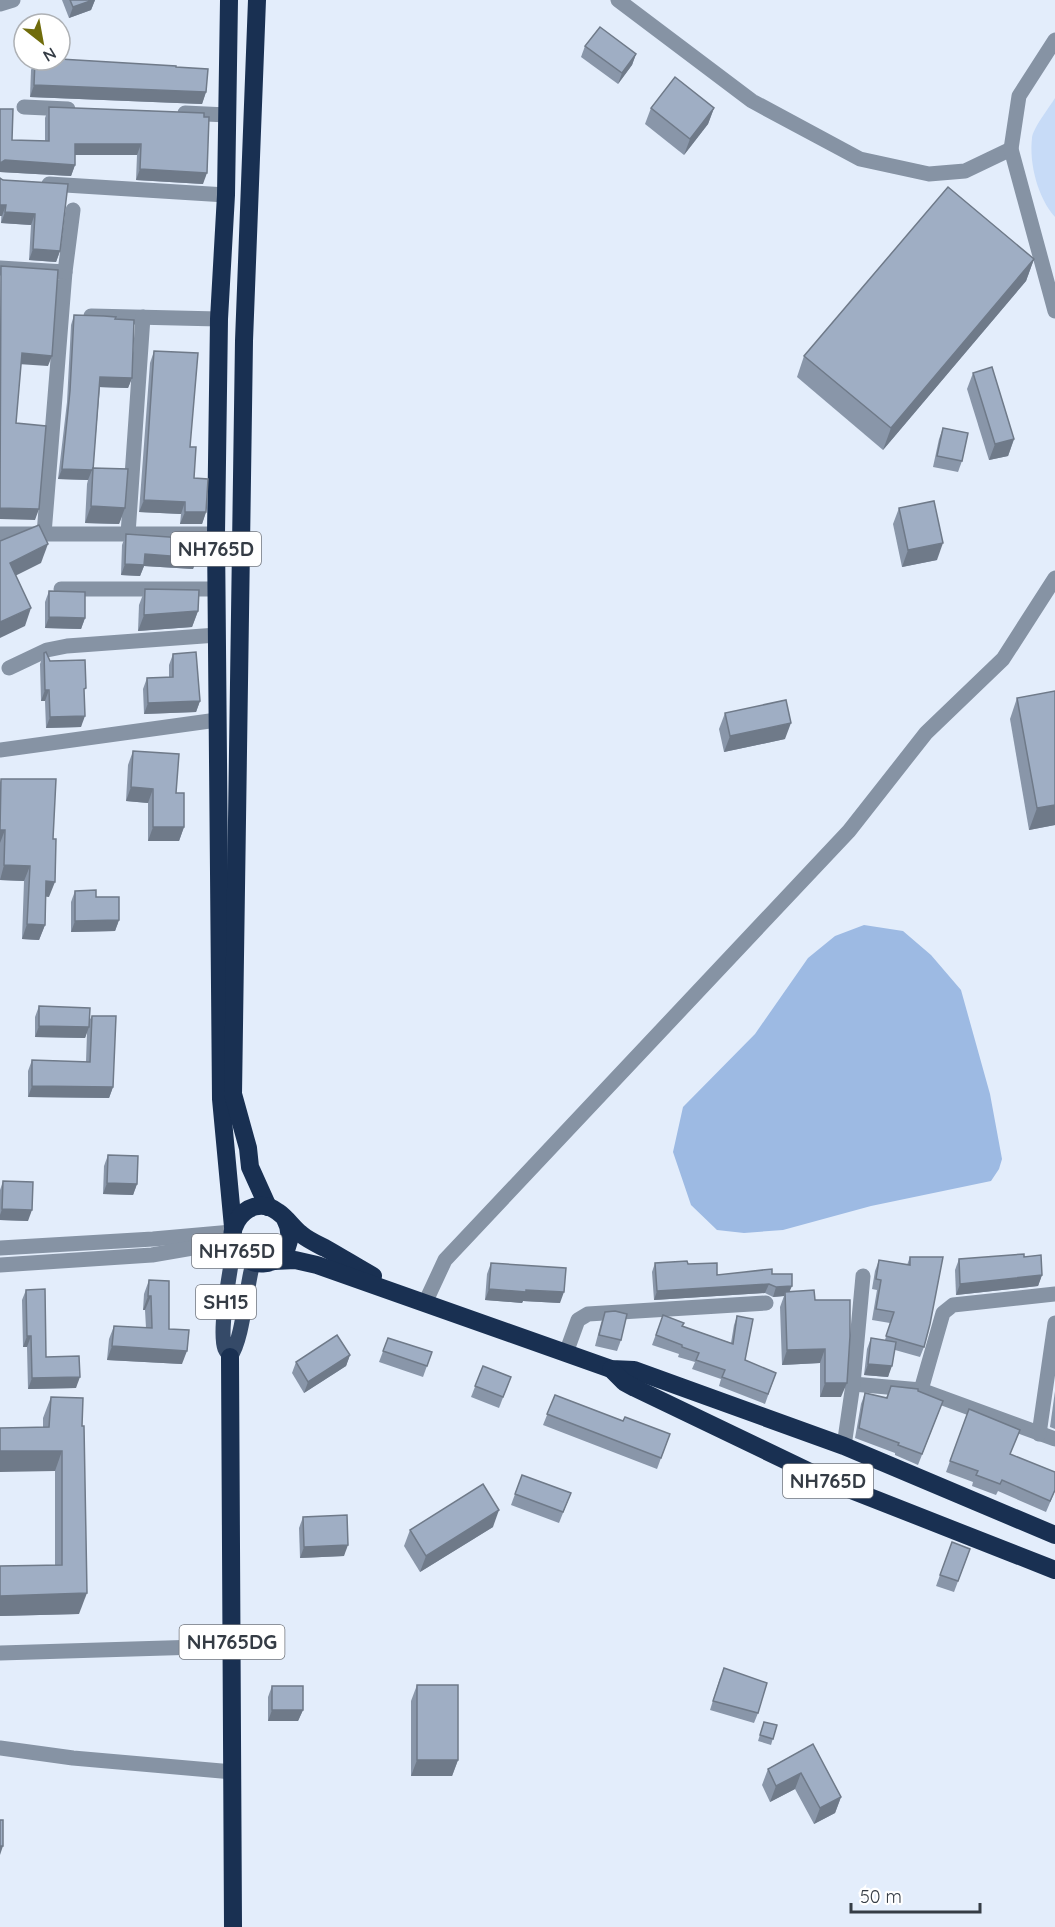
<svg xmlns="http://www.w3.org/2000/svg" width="1055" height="1927" font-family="Quicksand,sans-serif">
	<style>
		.green { fill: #c7dbf7 }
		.water { fill: #9dbae3 }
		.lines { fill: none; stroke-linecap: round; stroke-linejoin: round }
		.minor { stroke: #8693a4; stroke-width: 15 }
		.major { stroke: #354a68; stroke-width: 15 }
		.highway { stroke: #193052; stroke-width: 18 }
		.wall { fill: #8996a9 }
		.shaded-wall { fill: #6f7a89 }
		.building { fill: #9faec4; stroke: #6f7a89; stroke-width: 1.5 }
		.labels { text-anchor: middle; stroke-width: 5; stroke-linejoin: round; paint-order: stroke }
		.shield { fill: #fff; stroke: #72767d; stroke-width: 1.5 }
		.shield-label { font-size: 20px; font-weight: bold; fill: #353c45 }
	</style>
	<rect width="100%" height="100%" fill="#e3edfb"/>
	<path class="green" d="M1055,98V217C1038,198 1029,164 1032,138C1033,128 1049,108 1055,98Z"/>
	<path class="water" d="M864,925L903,931L931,955L961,990L990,1094L1002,1159L999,1169L991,1181L871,1206L783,1230L744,1233L717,1230L691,1205L673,1152L683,1107L755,1034L808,958L835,936Z"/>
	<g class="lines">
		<g class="minor">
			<path d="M618,0L752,101L860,159L929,174L965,171L1011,149"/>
			<path d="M0,4L13,0"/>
			<path d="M1055,40L1019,96L1011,149L1055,311"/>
			<path d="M24,107L68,109"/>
			<path d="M185,113L227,115"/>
			<path d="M49,184L226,195"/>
			<path d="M0,268L65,272L44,534"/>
			<path d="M65,272L73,210"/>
			<path d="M91,316L219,319"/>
			<path d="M0,534H216"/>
			<path d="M128,534L143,317"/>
			<path d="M61,589H216"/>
			<path d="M9,668L47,650L67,646L217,635"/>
			<path d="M0,750L217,720"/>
			<path d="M0,1248L153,1239L232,1232"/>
			<path d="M0,1265L152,1255L233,1241"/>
			<path d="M425,1303L445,1260L849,831L926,733L1003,659L1055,578"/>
			<path d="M566,1353L578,1320L588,1314L766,1303"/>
			<path d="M853,1384L921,1390L1055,1439"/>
			<path d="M921,1390L943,1313L953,1305L1055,1294"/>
			<path d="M1039,1434L1055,1323"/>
			<path d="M844,1446L853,1384L863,1276"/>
			<path d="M0,1653L232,1646"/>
			<path d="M0,1748L73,1758L233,1772"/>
		</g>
		<path class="major" d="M234,1246C231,1267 218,1331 225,1349C225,1350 230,1356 230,1357C243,1340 246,1287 253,1263"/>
		<g class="highway">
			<path d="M229,0L226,195L219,319L216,534L221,1099L233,1227"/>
			<path d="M257,0L244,341L233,1094L248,1148L250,1167L268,1207"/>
			<path d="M285,1219C293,1233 290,1251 276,1260C268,1264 258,1265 250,1261C210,1244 246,1187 278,1212C287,1218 293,1228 301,1234C308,1240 317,1244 325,1248C341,1257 357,1267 373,1276"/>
			<path d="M274,1261L295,1260L317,1265L611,1369L634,1370L844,1446L1055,1535"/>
			<path d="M230,1357L233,1927"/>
			<path d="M611,1369L624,1382L635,1388L831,1482L1055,1570"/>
		</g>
	</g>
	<g class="wall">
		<path d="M62,0H95L91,10L69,18Z"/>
		<path d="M585,46L636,54L632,65L618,84L581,57Z"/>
		<path d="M35,60H60L176,67L206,92L202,104L30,97L31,70Z"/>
		<path d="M49,107L204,113L203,184L136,180L137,155H75V165L71,176L0,172V109L12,140L45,141V118Z"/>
		<path d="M651,108H714L708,124L684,155L645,124Z"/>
		<path d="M3,180L68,184L60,251L56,262L29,260L31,225L1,223Z"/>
		<path d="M1034,259L1026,281L883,450L797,377L804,356Z"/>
		<path d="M74,315L115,319L132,378L128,388L100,387L93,468L125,508L119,524L85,523L87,484L88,480L58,479L67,402L71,325Z"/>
		<path d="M154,351L190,447L194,478L206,512L202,524H180L181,514L139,512L150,363Z"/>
		<path d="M973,373L1014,439L1008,456L989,460L967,389Z"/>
		<path d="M943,428L962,461L958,472L933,467L939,439Z"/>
		<path d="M899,508L937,560L902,567L893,524Z"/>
		<path d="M183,533L197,558L193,569L144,566L140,576L121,575L122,545L126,534L181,538Z"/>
		<path d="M145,589L198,611L192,627L138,631L139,605Z"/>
		<path d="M49,591L85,618L81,629L45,628V602Z"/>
		<path d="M44,653L50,661L84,694L81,727L46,728L45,701H41L40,664Z"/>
		<path d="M173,654L200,701L196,712L144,714L143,689L147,678L169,677V665Z"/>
		<path d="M1017,698L1055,825L1029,830L1010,719Z"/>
		<path d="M725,713L785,739L724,752L719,729Z"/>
		<path d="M133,751L176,793L184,827L179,841H148V803L126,801L128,765Z"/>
		<path d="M0,780L49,897L46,896L45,925L39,940L22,939L24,881L0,880Z"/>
		<path d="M75,891L96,897L119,920L115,931L71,932V902Z"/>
		<path d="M39,1006L89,1021L92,1016L113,1087L109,1098L28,1097V1071L32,1060L86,1062L87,1032L85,1038L35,1037V1017Z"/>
		<path d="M108,1155L137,1184L133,1195L103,1194L104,1166Z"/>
		<path d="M3,1181L28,1221L0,1220V1190Z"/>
		<path d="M910,1257L924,1347L920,1357L895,1350L888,1377L864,1375L867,1349L871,1338L885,1340L890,1323L872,1320L877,1290L872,1289L875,1271L879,1260L907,1265Z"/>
		<path d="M1024,1257L1042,1275L1038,1286L956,1295L955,1270L959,1259Z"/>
		<path d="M491,1263L560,1303L523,1301L522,1303L485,1300L487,1274Z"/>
		<path d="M655,1263L688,1264L717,1275L772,1274L790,1292L815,1300L841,1397H820V1363L782,1365L780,1307L784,1296L773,1297L765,1293L654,1300L652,1272Z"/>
		<path d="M149,1280L169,1329L182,1364L107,1360L109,1339L114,1326L146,1328L145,1310H143L144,1294Z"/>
		<path d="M26,1290L46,1357L76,1388L28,1389L27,1347H23L22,1300Z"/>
		<path d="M605,1312L621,1340L617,1351L595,1346L601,1323Z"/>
		<path d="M663,1315L682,1326L731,1343L734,1325L737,1316L745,1360L776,1373L765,1404L719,1386L721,1379L692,1369L695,1362L678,1357L679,1354L652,1345Z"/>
		<path d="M388,1338L432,1352L423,1377L379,1362Z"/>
		<path d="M350,1355L346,1366L304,1393L292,1373L296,1362Z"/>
		<path d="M483,1366L511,1377L499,1408L471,1397Z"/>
		<path d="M891,1386L918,1391L943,1401L918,1465L895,1455V1453L855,1438L861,1404L865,1393L886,1398Z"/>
		<path d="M1055,1391V1429L1050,1427Z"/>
		<path d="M555,1395L623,1421L670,1434L657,1469L543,1425Z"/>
		<path d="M51,1397L82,1426L79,1614L0,1616V1566L55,1565V1471L43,1427V1418Z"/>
		<path d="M969,1409L1010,1454L1055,1491L1046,1512L998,1491L996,1495L972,1486L973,1482L946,1472Z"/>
		<path d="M522,1475L571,1493L559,1523L511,1505Z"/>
		<path d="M303,1517L344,1556L300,1558L299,1528Z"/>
		<path d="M493,1527L420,1572L404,1546L410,1530Z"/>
		<path d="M952,1542L970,1549L954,1592L936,1586Z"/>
		<path d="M720,1678L758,1713L754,1723L710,1710Z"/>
		<path d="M417,1685L458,1760L452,1776H411V1701Z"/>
		<path d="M272,1686L303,1710L298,1721H268V1697Z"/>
		<path d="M764,1722L777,1725L771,1745L758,1741Z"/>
		<path d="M813,1744L841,1797L835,1813L814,1824L795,1789L770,1802L762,1785L768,1769Z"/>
	</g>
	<g class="shaded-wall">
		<path d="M93,0H95L91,10L69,18L73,7Z"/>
		<path d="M636,54L632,65L618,84L622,73Z"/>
		<path d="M34,85L206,92L202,104L30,97Z"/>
		<path d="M714,108L708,124L684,155L690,139Z"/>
		<path d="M75,144H141L137,155H71Z"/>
		<path d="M5,160L75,165L71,176L0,172V163Z"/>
		<path d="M140,169L207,173L203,184L136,180Z"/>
		<path d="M0,205H6L2,216H0Z"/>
		<path d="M5,212L35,214L31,225L1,223Z"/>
		<path d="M33,249L60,251L56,262L29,260Z"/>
		<path d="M1034,259L1026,281L883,450L891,428Z"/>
		<path d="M22,353L52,356L48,366L18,364Z"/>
		<path d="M100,377L132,378L128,388L97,387Z"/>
		<path d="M1014,439L1008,456L989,460L995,444Z"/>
		<path d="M62,469L92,470L88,480L58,479Z"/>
		<path d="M144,500L185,502L181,514L139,512Z"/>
		<path d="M91,506L125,508L119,524L85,523Z"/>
		<path d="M0,508L39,509L35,520L0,519Z"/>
		<path d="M185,512H206L202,524H180Z"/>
		<path d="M943,543L937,560L902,567L908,550Z"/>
		<path d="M48,544L41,563L3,582L10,563Z"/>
		<path d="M145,554L197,558L193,569L144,566L140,576L121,575L125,564Z"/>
		<path d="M31,608L25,626L0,638V622Z"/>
		<path d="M198,611L192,627L138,631L144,615Z"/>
		<path d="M49,617L85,618L81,629L45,628Z"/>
		<path d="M45,690H49L45,701H41Z"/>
		<path d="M200,701L196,712L144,714L148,703Z"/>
		<path d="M85,716L81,727L46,728L50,717Z"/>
		<path d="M791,723L785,739L724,752L730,736Z"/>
		<path d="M131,787L153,789L148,803L126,801Z"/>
		<path d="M1055,805V825L1029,830L1037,808Z"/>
		<path d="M153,827H184L179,841H148Z"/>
		<path d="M0,830H5L0,843Z"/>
		<path d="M4,865L30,866L24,881L0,880Z"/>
		<path d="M46,881L55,882L49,897L41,896Z"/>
		<path d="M119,920L115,931L71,932L75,921Z"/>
		<path d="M27,924L45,925L39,940L22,939Z"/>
		<path d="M39,1026L89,1027L85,1038L35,1037Z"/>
		<path d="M32,1086L113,1087L109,1098L28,1097Z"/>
		<path d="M107,1183L137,1184L133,1195L103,1194Z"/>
		<path d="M2,1209L32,1210L28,1221L0,1220V1215Z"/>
		<path d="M1042,1275L1038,1286L956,1295L960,1284Z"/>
		<path d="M769,1284L765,1293L654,1300L657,1291Z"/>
		<path d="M792,1286L788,1295L785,1292L784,1296L773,1297L776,1287Z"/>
		<path d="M489,1289L526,1290L564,1292L560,1303L523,1301L522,1303L485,1300Z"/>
		<path d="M148,1296H151L145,1310H143Z"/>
		<path d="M27,1336H31L27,1347H23Z"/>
		<path d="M112,1346L187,1351L182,1364L107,1360Z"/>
		<path d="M825,1349L820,1363L782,1365L787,1350Z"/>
		<path d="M350,1355L346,1366L304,1393L308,1382Z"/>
		<path d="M868,1364L892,1366L888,1377L864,1375Z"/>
		<path d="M80,1377L76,1388L28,1389L32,1378Z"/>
		<path d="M825,1383H847L841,1397H820Z"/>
		<path d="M0,1451H62L55,1471L0,1472Z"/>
		<path d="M499,1510L493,1527L420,1572L426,1556Z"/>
		<path d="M348,1545L344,1556L300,1558L304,1547Z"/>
		<path d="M87,1593L79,1614L0,1616V1596Z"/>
		<path d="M272,1710H303L298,1721H268Z"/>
		<path d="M417,1760H458L452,1776H411Z"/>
		<path d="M801,1773L795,1789L770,1802L776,1786Z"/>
		<path d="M841,1797L835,1813L814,1824L820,1808Z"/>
		<path d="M0,1846H3L0,1855Z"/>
	</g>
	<g class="building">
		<path d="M70,0H93L73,7Z"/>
		<path d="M600,27L636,54L622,73L585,46Z"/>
		<path d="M60,59L176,66V67L208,69L206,92L34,85L35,60H60Z"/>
		<path d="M675,77L714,108L690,139L651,108Z"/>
		<path d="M49,107L204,113V117H209L207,173L140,169L141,144H75V165L5,160L0,163V109H13L12,140L49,141Z"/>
		<path d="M0,178L3,180L68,184L60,251L33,249L35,214L5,212L6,205H0Z"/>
		<path d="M948,187L1034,259L891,428L804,356Z"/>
		<path d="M1,266L58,270L52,356L22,353L16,423L46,426L39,509L0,508Z"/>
		<path d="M74,315L104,316L116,317L115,319L134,320L132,378L100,377L93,470V468L92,470L62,469L70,391Z"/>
		<path d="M154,351L198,353L190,447H196L194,478L208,479L206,512H185V502L144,500Z"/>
		<path d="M992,367L1014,439L995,444L973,373Z"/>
		<path d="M943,428L968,433L962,461L937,456Z"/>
		<path d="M93,468L128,469L125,508L91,506Z"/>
		<path d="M934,501L943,543L908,550L899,508Z"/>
		<path d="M39,525L48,544L10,563L31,608L0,622V541Z"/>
		<path d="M183,533H199L197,558L145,554L144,565L125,564L126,534L183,538Z"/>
		<path d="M145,589L199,590L198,611L144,615Z"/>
		<path d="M49,591L85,592V618L49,617Z"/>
		<path d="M46,652L50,661L85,660L86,688L84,689L85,716L50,717L49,690H45L44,653Z"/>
		<path d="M196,652L200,701L148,703L147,678L173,677V654Z"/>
		<path d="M1055,691V805L1037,808L1017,698Z"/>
		<path d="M786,700L791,723L730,736L725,713Z"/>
		<path d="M133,751L179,754L176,793H184V827H153V789L131,787Z"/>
		<path d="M1,779H56L53,839H56L55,882L46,881L45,925L27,924L30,866L4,865L5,830H0Z"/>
		<path d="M96,890V897H119V920L75,921V891Z"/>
		<path d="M39,1006L90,1008L89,1027L39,1026Z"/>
		<path d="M92,1016H116L113,1087L32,1086V1060L90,1062Z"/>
		<path d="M108,1155L138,1156L137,1184L107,1183Z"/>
		<path d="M3,1181L33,1182L32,1210L2,1209Z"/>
		<path d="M1024,1254V1257L1041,1255L1042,1275L960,1284L959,1259Z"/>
		<path d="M910,1257H943L930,1324L924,1347L886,1336L894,1312L876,1309L881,1280L876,1279L879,1260L910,1265Z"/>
		<path d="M687,1261L688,1264L717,1263V1275L772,1269V1274H792V1286L776,1287L769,1284L657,1291L655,1263Z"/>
		<path d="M491,1263L566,1268L564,1292L526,1290V1292L489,1289Z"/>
		<path d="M149,1280L169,1281V1329L189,1330L187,1351L112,1346L114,1326L152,1328L151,1296H148Z"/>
		<path d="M45,1289L46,1357L79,1356L80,1377L32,1378L31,1336H27L26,1290Z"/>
		<path d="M814,1290L815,1300H850V1336L847,1383H825V1349L787,1350L785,1292Z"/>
		<path d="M615,1311L627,1314L621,1340L599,1335L605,1312Z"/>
		<path d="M663,1315L684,1323L682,1326L733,1344L737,1316L753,1319L745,1360L776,1373L768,1394L722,1377L725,1370L696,1360L699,1353L682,1347V1345L656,1335Z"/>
		<path d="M337,1335L350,1355L308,1382L296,1362Z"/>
		<path d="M388,1338L432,1352L427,1366L383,1351Z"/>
		<path d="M871,1338L896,1342L892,1366L868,1364Z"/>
		<path d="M483,1366L511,1377L503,1397L475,1386Z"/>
		<path d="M891,1386L918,1389V1391L943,1401L922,1454L898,1445L899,1443L859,1428L865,1393L887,1398Z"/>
		<path d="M555,1395L623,1421L625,1417L670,1434L661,1458L547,1414Z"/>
		<path d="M51,1397L83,1398L82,1426H84L87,1593L0,1596V1566L62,1565V1451H0V1428L49,1427Z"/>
		<path d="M969,1409L1020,1430L1010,1454L1055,1472V1490L1050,1501L1002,1480L1000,1484L976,1475L978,1471L950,1461Z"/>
		<path d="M522,1475L571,1493L563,1512L515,1494Z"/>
		<path d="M483,1484L499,1510L426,1556L410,1530Z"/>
		<path d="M347,1515L348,1545L304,1547L303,1517Z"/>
		<path d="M952,1542L970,1549L958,1581L940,1575Z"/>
		<path d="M724,1668L767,1683L758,1713L713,1701Z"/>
		<rect x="417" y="1685" width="41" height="75"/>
		<rect x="272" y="1686" width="31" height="24"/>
		<path d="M764,1722L777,1725L773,1739L760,1735Z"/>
		<path d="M813,1744L841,1797L820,1808L801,1773L776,1786L768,1769Z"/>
		<rect x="0" y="1820" width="3" height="26"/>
	</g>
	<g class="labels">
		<g class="shield">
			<rect x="171" y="532" width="90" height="34" rx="4.5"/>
			<rect x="192" y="1234" width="90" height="34" rx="4.5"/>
			<rect x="196" y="1285" width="60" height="34" rx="4.5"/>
			<rect x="783" y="1464" width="90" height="34" rx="4.5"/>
			<rect x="179.5" y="1625" width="105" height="34" rx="4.5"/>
		</g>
		<g class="shield-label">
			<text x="216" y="556">NH765D</text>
			<text x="237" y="1258">NH765D</text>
			<text x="226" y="1309">SH15</text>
			<text x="828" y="1488">NH765D</text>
			<text x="232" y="1649">NH765DG</text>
		</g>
	</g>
	<g transform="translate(42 42) rotate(149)"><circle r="28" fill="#ffffff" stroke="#aeb1b5" stroke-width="1.5"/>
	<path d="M0-4.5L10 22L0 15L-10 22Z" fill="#706c0b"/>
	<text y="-9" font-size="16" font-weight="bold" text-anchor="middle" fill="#353c45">N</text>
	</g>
	<path d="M851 1903v9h129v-9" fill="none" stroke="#353c45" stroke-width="3"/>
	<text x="860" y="1903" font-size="18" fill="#353c45" stroke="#ffffff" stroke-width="4.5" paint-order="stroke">50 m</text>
</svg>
